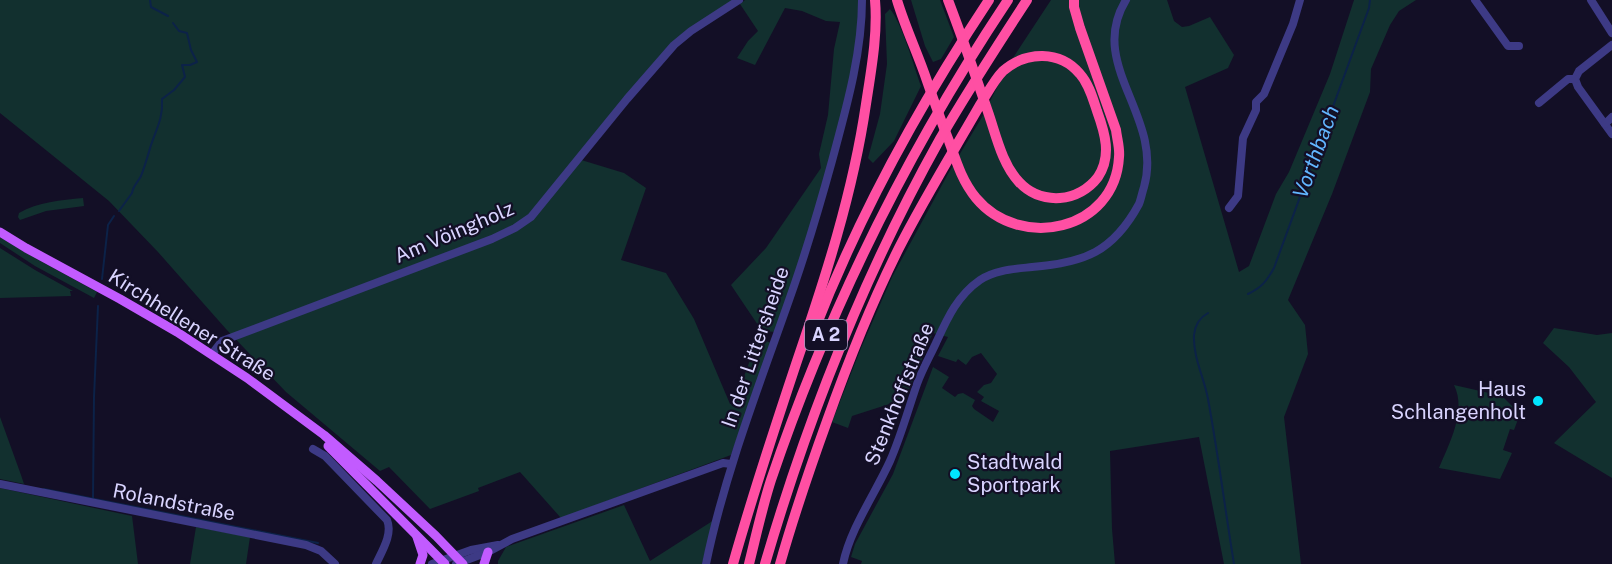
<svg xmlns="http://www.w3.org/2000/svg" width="1612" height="564" font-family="'Public Sans',sans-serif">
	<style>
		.green { fill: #12302f }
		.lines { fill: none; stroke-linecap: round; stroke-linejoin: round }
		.stream { stroke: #0c2248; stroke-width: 2 }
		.minor { stroke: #3d3a85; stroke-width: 8 }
		.major { stroke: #c25bff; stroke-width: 9 }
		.highway { stroke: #ff4fa3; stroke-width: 10 }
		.poi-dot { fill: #00e5ff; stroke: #130f26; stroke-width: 2 }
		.labels { text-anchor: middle; stroke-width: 4.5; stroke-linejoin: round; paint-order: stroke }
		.shield { fill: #130f26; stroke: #9e99be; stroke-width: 1.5 }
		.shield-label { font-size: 18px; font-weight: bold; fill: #d9d4ff }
		.street-label { font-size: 20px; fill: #d9d4ff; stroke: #130f26 }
		.poi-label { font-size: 20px; fill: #d9d4ff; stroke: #130f26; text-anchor: end }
		.water-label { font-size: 21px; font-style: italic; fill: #62b6ff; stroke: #130f26 }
	</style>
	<rect width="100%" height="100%" fill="#130f26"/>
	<g class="green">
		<path d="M0,0H739L674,45L578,159L624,173L646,188L621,260L666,273L694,319L730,404H734L758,338L771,343L731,455L561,518L520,472L478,488L479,491L430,509L389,467L380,471L286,392L226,329L158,252L109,201L0,113Z"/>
		<path d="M745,0H859V19L852,71L822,192L776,332L762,331L731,285L766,248L821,168L819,154L828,115L834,49L840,22L826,21L802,11L785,8L755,65L737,58L748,41L758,31L740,4Z"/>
		<path d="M911,0H940L954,37L941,59L933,62L925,46Z"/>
		<path d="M1051,0H1167L1174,21L1182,27L1189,26L1210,17L1234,55L1228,68L1185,87L1239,272L1249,266L1276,194L1289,172L1330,74L1354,0H1416L1399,11L1390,25L1371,69L1370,92L1332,194L1288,300L1305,325L1308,354L1284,417L1301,564H1224L1199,437L1110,451L1112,529L1115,564H861L862,561L851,557L855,544L893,474L933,367L949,377L942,388L955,397L958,394L963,393L975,400L972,406L974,409L993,422L999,411L981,401L984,397L977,392L984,385L991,383L997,374L981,353L972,357L966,365L958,359L956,362L938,356L948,337L933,333L905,399L852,416L848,428L832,422L861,348L892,277L949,172L982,117L1009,64Z"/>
		<path d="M890,9C902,23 914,67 921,86L894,141L873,163L868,158L880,114L887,64L885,14Z"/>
		<path d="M83,198L84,206L46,211L20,220L18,217L19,213C38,202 61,200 83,198Z"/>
		<path d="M0,237L33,257L97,292L94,298L35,266L0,243Z"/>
		<path d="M0,248L35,270L73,291H70L71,296L0,298Z"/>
		<path d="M1554,328L1597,335L1612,333V478L1554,443L1596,402L1569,367L1543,343Z"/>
		<path d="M1454,385L1502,396L1520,414L1514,430L1510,429L1503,450L1512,453L1500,479L1439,468C1449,444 1467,411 1454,385Z"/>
		<path d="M0,417L21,475L24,484L0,479Z"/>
		<path d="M0,488L132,516L138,564H0Z"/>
		<path d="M624,505L650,561L714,520L702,564H498V561L506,547Z"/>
		<path d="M196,527L250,537L246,564H190Z"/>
	</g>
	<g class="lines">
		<g class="stream">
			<path d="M150,0L151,7L168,16"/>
			<path d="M119,211L132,193C133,186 138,182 141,176C145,166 148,155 151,145C157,127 163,119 162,99L174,90L185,77L182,65H190L197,62L191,50L187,33L179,31L173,23"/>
			<path d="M102,279L108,225L114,216"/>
			<path d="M1248,294C1262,287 1266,282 1274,268L1369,8L1370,0"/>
			<path d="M1208,313C1199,318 1195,325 1194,335C1193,358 1204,377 1208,399C1218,453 1225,509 1234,564"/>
			<path d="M44,489L318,543"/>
			<path d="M93,498L94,397L98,306"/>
		</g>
		<g class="minor">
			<path d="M1475,0L1508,46H1519"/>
			<path d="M1591,0L1612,33"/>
			<path d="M1612,45L1579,71L1575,79L1578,87L1612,134"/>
			<path d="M1539,103L1568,79H1575"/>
			<path d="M1605,124L1612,117"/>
			<path d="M1229,208L1238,196L1243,138L1256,110V102L1264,94L1293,24L1300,0"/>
			<path d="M212,354L222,341L492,239L515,228L531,217L627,99L674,45L691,31L739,0"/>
			<path d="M313,449L325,456L387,520C393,534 382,551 376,564"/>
			<path d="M0,484L306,545L321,551L335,564"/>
			<path d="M432,564L471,550L498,545"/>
			<path d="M456,564L488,552L512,539L723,463L731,464"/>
			<path d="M706,564C726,467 763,376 795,283C809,242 821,201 832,161C846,109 862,54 862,0"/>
			<path d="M843,564C850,529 875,494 890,461C901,436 908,410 917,384C922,370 930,356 936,343C947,319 957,296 980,280C995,270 1014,269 1032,267C1084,263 1113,252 1139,204C1141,199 1142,193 1144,187C1164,116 1086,65 1126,0"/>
		</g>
		<g class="major">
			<path d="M0,232L26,248L120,299L177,332L247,378L324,435L377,481L436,536L463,564"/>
			<path d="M328,446L445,564"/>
			<path d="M417,537L423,555L420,564"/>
			<path d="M484,564L488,552"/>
		</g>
		<g class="highway">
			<path d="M897,0C905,27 918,54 927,81C934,101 941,121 949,141C956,161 962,181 976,198C1020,251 1115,231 1119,157C1120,148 1117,139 1116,130L1080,28L1074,7V0"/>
			<path d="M814,331C859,215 920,104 989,0"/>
			<path d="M733,564C752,497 774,430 796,364C825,279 853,193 866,104C871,71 878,34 875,0"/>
			<path d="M749,564C756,536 762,508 771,480C829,309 908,150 1008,0"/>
			<path d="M765,564C808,417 865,273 940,139C967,92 997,46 1027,0"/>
			<path d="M780,564C794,515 810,468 827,421C848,362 871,304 899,248C924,199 953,152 980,105C987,94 994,80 1003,71C1026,51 1060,50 1080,74C1089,84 1093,99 1097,111C1105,133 1112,156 1098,177C1089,189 1075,197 1060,198C1044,199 1030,194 1019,182C1002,164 996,135 988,112C975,74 962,37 948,0"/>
		</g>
	</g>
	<g class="poi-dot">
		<circle cx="1538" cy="401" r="6"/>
		<circle cx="955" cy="474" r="6"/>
	</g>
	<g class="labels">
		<rect class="shield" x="805" y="320" width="42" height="30" rx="4.5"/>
		<g class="shield-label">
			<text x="826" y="341">A 2</text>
		</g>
		<g class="street-label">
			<text transform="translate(454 232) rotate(-23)" y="7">Am Vöingholz</text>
			<text transform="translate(192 325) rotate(32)" y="7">Kirchhellener Straße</text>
			<text transform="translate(755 347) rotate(-71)" y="7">In der Littersheide</text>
			<text transform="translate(899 394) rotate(-68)" y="7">Stenkhoffstraße</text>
			<text transform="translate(174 502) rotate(11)" y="7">Rolandstraße</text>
		</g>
		<g class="poi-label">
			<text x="1526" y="396">Haus<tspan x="1526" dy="23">Schlangenholt</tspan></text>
			<text x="967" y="469" text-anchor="start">Stadtwald<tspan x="967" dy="23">Sportpark</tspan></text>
		</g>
		<g class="water-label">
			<text transform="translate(1316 152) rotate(-70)" y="7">Vorthbach</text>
		</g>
	</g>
</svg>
